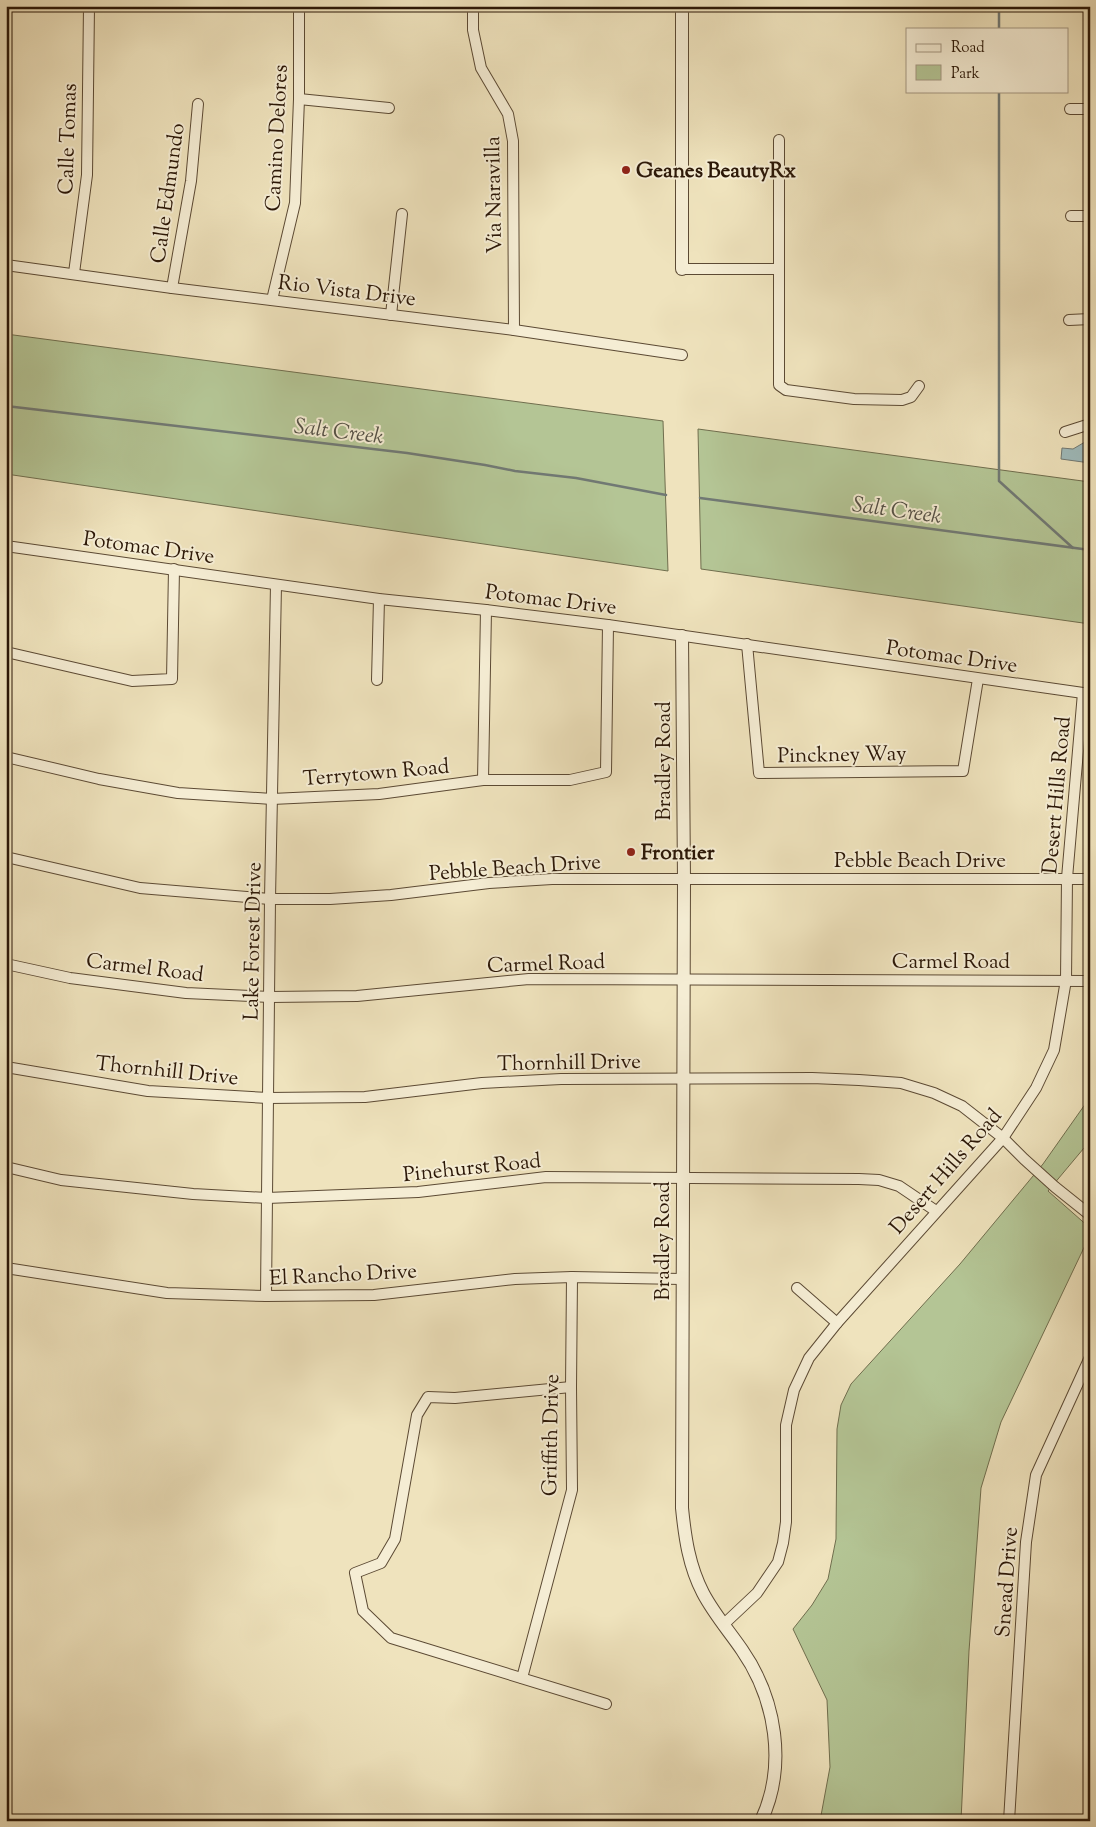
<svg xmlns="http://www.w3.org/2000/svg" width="1096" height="1827" font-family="'Sorts Mill Goudy',serif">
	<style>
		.green { fill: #b4c595; stroke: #706e4e }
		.water { fill: #9fbbbc; stroke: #717974 }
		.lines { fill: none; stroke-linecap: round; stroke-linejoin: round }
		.stream { stroke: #717974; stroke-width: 2.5 }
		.minor-casing { stroke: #5c4a34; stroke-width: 12 }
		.tertiary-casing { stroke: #5c4a34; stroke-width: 14 }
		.minor { stroke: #f5edd4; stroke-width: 10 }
		.tertiary { stroke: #f5edd4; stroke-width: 12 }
		.poi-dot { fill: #8f2418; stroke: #f5edd4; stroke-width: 2 }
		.labels { text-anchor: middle; stroke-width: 4; stroke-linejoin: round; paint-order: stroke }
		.street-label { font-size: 21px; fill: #2b1707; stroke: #f5edd4 }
		.poi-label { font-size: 21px; font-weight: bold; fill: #2b1707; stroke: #f5edd4; text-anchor: start }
		.water-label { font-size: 22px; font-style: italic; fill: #545046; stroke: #f5edd4 }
	</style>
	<rect width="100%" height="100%" fill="#efe3bd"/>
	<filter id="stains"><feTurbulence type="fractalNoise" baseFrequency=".004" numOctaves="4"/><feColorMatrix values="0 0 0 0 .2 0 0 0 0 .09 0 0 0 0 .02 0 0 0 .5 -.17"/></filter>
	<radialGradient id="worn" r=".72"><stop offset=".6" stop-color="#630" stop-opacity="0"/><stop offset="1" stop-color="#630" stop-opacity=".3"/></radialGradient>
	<g class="green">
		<path d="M6,334L663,421L668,571L6,474Z"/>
		<path d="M698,429L1090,482V624L701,569Z"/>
		<path d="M1090,1091V1152L1084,1148L1048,1191L1090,1228V1235L1001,1422L981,1488L969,1651L961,1821H820L830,1767L827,1700L793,1629L812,1605L828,1579L836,1539L837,1429L841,1405L851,1384L960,1264L1043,1164L1086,1103Z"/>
	</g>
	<path class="water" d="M1090,439V463L1061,459L1062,448L1073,449Z"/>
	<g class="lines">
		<g class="stream">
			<path d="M999,29V11"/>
			<path d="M999,91V481L1073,548"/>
			<path d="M6,406L407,453L485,465L515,471L576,478L666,495"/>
			<path d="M700,498L1090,550"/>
		</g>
		<defs>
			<g id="minor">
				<path d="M473,6V30L481,68L508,114L513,141L514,330"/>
				<path d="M299,99L389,108"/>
				<path d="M1070,109H1090"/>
				<path d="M779,140V385L786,390L854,399L902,400L911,397L919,386"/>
				<path d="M1071,216H1090"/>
				<path d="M6,265L172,288L514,330L682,355"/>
				<path d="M682,269H779"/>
				<path d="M74,273L87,175L89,6"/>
				<path d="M172,288L191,181L198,104"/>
				<path d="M272,300L295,203L299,99V6"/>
				<path d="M391,315L402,214"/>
				<path d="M1069,320L1090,319"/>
				<path d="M1065,432L1090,424"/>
				<path d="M6,546L379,599L486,610L608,625L1090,694"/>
				<path d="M747,644L759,773L963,771L978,679"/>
				<path d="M6,652L132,681L172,679L174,569"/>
				<path d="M377,680L379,599"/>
				<path d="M6,757L99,779L178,793L272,799L379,794L483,780H570L606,772L608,625"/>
				<path d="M483,780L486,610"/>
				<path d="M6,857L140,888L270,899H330L391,895L489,883L552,879H1090"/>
				<path d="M6,964L70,978L186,993L270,997L357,996L529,979L1090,981"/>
				<path d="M6,1067L148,1091L268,1098L365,1097L482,1083L561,1079L812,1078L859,1080L901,1083L934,1093L962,1106L1003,1138L1024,1159L1055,1187L1090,1215"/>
				<path d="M6,1167L61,1180L193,1194L267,1198L418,1192L546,1177L859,1179L879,1180L899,1186L936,1211"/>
				<path d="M6,1268L167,1293L266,1296L374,1295L515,1279L572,1277L682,1279"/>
				<path d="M797,1288L837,1323"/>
				<path d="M266,1296L270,899L276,585"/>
				<path d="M571,1387L455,1398L428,1397L417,1415L395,1539L381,1563L355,1573L363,1611L391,1638L606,1704"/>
				<path d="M723,1625L757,1593L778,1562L783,1543L786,1522V1425L794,1390L809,1358L837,1323L1003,1138L1036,1088L1054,1050L1066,980L1067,878L1083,693"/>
				<path d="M522,1678L572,1490L571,1387L572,1277"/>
				<path d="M1009,1821L1026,1542L1036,1475L1090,1357"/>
			</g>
			<g id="tertiary">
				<path d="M682,269V6"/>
				<path d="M682,636L684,879L682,1508C685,1538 689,1566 703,1593C714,1614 729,1631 742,1650C776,1699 787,1766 761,1821"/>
			</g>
		</defs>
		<use href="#minor" class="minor-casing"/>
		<use href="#tertiary" class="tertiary-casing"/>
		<use href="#minor" class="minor"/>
		<use href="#tertiary" class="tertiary"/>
	</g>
	<g class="poi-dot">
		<circle cx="626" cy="170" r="5"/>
		<circle cx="631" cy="852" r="5"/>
	</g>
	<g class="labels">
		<g class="street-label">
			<text transform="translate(276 138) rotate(-87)" y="7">Camino Delores</text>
			<text transform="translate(67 139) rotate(-88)" y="7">Calle Tomas</text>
			<text transform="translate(167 193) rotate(-82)" y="7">Calle Edmundo</text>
			<text transform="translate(493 195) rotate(-91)" y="7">Via Naravilla</text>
			<text transform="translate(347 290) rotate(7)" y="7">Rio Vista Drive</text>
			<text transform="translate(149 547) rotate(8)" y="7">Potomac Drive</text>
			<text transform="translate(551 599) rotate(7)" y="7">Potomac Drive</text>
			<text transform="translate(952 656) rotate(8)" y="7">Potomac Drive</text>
			<text transform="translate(842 754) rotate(-1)" y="7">Pinckney Way</text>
			<text transform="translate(663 761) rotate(-90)" y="7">Bradley Road</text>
			<text transform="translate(376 772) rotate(-5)" y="7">Terrytown Road</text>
			<text transform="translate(1056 795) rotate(-85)" y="7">Desert Hills Road</text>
			<text x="920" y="867">Pebble Beach Drive</text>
			<text transform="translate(515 867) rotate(-4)" y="7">Pebble Beach Drive</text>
			<text transform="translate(252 941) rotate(-89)" y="7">Lake Forest Drive</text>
			<text x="951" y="968">Carmel Road</text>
			<text transform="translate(546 963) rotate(-2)" y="7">Carmel Road</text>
			<text transform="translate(145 967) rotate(7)" y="7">Carmel Road</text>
			<text transform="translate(569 1062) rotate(-1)" y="7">Thornhill Drive</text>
			<text transform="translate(167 1070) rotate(6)" y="7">Thornhill Drive</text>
			<text transform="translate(472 1167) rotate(-6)" y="7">Pinehurst Road</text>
			<text transform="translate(945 1171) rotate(-49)" y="7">Desert Hills Road</text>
			<text transform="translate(662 1241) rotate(-90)" y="7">Bradley Road</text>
			<text transform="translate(343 1274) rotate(-3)" y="7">El Rancho Drive</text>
			<text transform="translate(550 1435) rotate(-89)" y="7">Griffith Drive</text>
			<text transform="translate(1006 1582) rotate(-86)" y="7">Snead Drive</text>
		</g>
		<g class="poi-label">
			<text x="636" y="177">Geanes BeautyRx</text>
			<text x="641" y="859">Frontier</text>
		</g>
		<g class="water-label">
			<text transform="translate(339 430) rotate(7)" y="8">Salt Creek</text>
			<text transform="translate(897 509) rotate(8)" y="8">Salt Creek</text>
		</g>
	</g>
	<rect width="1096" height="1827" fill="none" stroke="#efe3bd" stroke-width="25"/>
	<rect x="8" y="8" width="1081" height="1812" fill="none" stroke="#2b1707" stroke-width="2.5"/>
	<rect x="12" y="12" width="1071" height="1802" fill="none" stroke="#2b1707"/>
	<rect x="906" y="28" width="162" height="65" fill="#f5edd4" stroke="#a49782"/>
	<rect x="916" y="44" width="25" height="8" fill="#f5edd4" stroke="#a49782"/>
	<text x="951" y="52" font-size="15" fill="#2b1707">Road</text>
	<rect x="916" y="65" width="25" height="15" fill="#b4c595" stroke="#a49782"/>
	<text x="951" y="78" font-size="15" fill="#2b1707">Park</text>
	<rect width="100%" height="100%" filter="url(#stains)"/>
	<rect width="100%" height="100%" fill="url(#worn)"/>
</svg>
